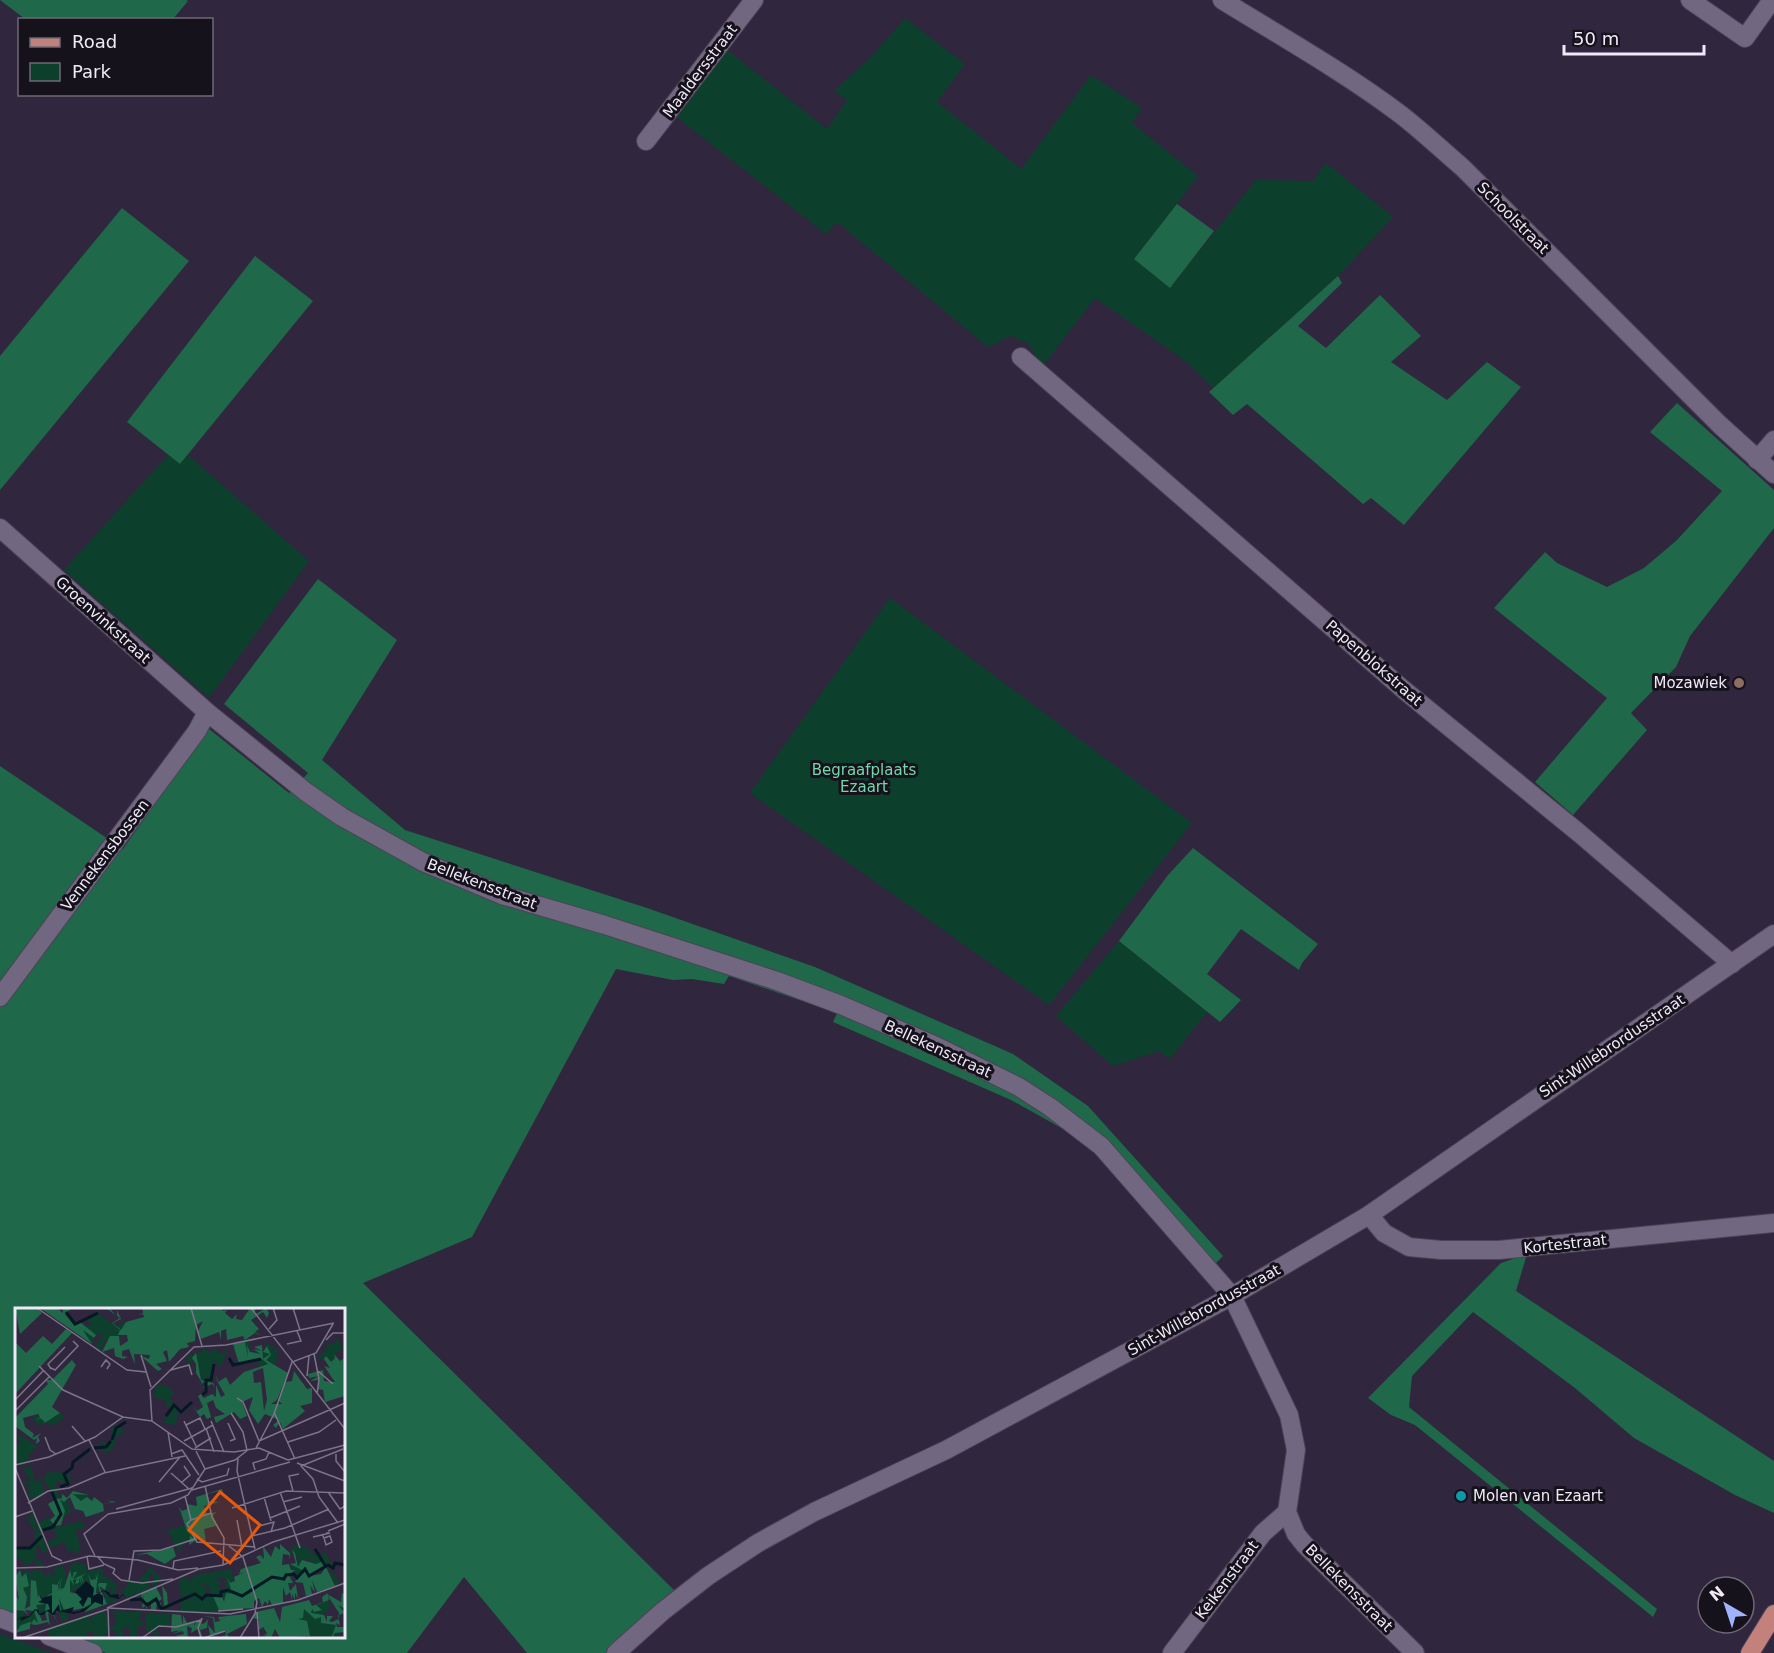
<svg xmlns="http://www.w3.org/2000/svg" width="1774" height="1653" font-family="'DejaVu Sans',sans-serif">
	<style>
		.green { fill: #0d402c }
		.forest { fill: #20684a }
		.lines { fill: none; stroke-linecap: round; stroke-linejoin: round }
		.minor-casing { stroke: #4c4356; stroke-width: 20 }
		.major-casing { stroke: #4c4356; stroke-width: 20 }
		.minor { stroke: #726781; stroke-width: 18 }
		.major { stroke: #c2817b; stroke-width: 18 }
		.education-dot { fill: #8d6e63; stroke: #16121c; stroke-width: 2 }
		.culture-dot { fill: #0f9aa8; stroke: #16121c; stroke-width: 2 }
		.labels { text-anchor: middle; stroke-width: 6; stroke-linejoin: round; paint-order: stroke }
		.street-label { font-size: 15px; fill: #efe9f8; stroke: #16121c }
		.poi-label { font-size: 15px; fill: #efe9f8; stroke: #16121c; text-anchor: end }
		.park-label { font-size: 15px; fill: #73d7a9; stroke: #16121c }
		.inset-river { fill: none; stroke: #041924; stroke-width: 3 }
		.inset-road { fill: none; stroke: #7c7488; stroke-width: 1.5 }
		.view { fill: #e8590c; fill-opacity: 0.15; stroke: #e8590c; stroke-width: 3 }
		.inset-edge { fill: none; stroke: #efe9f8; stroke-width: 3 }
	</style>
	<rect width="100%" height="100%" fill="#30263d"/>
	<g class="green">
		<path d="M905,18L965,64L937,102L1021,169L1091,75L1142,108L1132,123L1198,176L1135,259L1170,288L1256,180L1313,181L1326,163L1393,217L1338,276L1213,388L1184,360L1095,298L1042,367L1029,344L1011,336L988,347L837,222L826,234L675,116L726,49L827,129L847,100L834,91L872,56Z"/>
		<path d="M168,455L180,464L188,455L309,561L209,698L64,570Z"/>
		<path d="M890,598L1192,823L1049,1005L750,793Z"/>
		<path d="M1119,941L1207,1012L1170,1059L1159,1051L1113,1066L1056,1016Z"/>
		<path d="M0,1634L51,1653H0Z"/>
	</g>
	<g class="forest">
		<path d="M0,0H186L188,1L173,19H25Z"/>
		<path d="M1177,204L1214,231L1170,288L1134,259Z"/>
		<path d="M122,208L189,261L0,490V356Z"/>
		<path d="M255,256L313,301L180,464L127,422Z"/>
		<path d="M1338,276L1342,283L1298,326L1326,348L1380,295L1421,336L1391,362L1447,400L1487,362L1521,387L1404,525L1371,498L1363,504L1247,404L1233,415L1209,392Z"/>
		<path d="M1677,403L1774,490V528L1690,636L1676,667L1631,713L1647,730L1573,815L1535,782L1607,698L1494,608L1545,552L1557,563L1607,587L1644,568L1677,540L1722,491L1650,432Z"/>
		<path d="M318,579L397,640L322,760L405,830L647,908L815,967L1013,1054L1088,1106L1223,1256L1215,1264L1074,1116L1063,1129L1011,1100L833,1022L837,1013L729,976L724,984L692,979L673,980L616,969L472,1237L363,1283L678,1594L607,1653H527L464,1577L407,1653H106L60,1637L344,1636V1310H16V1621L0,1626V766L123,849L208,728L289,793L308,773L224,704Z"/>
		<path d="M1193,848L1318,944L1302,963L1299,970L1241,929L1207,974L1241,1000L1220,1022L1119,941L1168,875Z"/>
		<path d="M1527,1254L1516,1291L1774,1461V1513L1735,1495L1634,1438L1575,1388L1473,1312L1412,1376L1409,1407L1657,1609L1653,1617L1415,1425L1391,1415L1368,1398L1501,1263Z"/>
	</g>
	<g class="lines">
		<defs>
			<g id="minor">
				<path d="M1222,0C1282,37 1344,72 1400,114C1422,131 1442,150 1463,168L1720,425L1774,474"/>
				<path d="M1690,0L1745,38L1772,0"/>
				<path d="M646,141L754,0"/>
				<path d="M1021,357L1404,690L1579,833L1732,964"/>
				<path d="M1757,460L1774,440"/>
				<path d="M0,528L207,712L306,792L342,817L423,862L502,895L605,925L777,981L841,1005L936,1046L1019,1087L1050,1107L1101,1146L1115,1162L1232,1296L1289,1415L1296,1450L1287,1512L1296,1534L1304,1544L1415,1653"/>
				<path d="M0,997L197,731L207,712"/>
				<path d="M1369,1215L1384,1233L1409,1247L1441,1250H1499L1774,1223"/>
				<path d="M0,1618L16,1624"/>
				<path d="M49,1636L93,1653"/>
				<path d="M616,1653L663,1611L708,1576L758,1543L814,1512L946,1450L1232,1296L1369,1215L1774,934"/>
				<path d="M1172,1653L1263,1533L1287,1512"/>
			</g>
			<path id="major" d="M1750,1653L1774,1614"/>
		</defs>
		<use href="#minor" class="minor-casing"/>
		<use href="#major" class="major-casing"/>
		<use href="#minor" class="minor"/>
		<use href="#major" class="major"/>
	</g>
	<circle class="education-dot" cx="1739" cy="683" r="6"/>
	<circle class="culture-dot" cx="1461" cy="1496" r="6"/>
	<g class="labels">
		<g class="street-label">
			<text transform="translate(700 71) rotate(-53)" y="5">Maaldersstraat</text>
			<text transform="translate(1513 218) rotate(45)" y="5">Schoolstraat</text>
			<text transform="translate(103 620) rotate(42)" y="5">Groenvinkstraat</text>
			<text transform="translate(1374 663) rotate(41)" y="5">Papenblokstraat</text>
			<text transform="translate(105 855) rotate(-53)" y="5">Vennekensbossen</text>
			<text transform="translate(482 884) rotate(21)" y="5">Bellekensstraat</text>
			<text transform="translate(1612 1046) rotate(-34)" y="5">Sint-Willebrordusstraat</text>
			<text transform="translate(938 1049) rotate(25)" y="5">Bellekensstraat</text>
			<text transform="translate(1565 1244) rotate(-6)" y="5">Kortestraat</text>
			<text transform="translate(1204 1310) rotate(-29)" y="5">Sint-Willebrordusstraat</text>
			<text transform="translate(1227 1580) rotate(-53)" y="5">Keikenstraat</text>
			<text transform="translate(1349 1588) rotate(45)" y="5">Bellekensstraat</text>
		</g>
		<g class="poi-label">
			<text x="1727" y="688">Mozawiek</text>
			<text x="1473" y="1501" text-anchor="start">Molen van Ezaart</text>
		</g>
		<g class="park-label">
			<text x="864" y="775">Begraafplaats<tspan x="864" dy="17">Ezaart</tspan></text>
		</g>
	</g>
	<g transform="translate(15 1308)">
		<rect width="330" height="330" fill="#30263d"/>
		<path d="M83,5L101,19L111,14L115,33L109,21L106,22L104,24L110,26L90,32L85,43L80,40L88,24L80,28L77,36L67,28L71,18H78L72,11ZM323,31L328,41L318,46L321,50L315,54L311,49L301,53L311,40L313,42L310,32L315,38ZM234,32V44H246L243,50H247L252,34L256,39L262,34L257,41H263L261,55L244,59L243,53L236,55L231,42L226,45L223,39V44H217L225,35ZM188,39L196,45L201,39L204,46L210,45L209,41L213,42L205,59L199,52L197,72H186L181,49L174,57L171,49L188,43ZM148,76L160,85L154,90L163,102L161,117L148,115L151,108H156L157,100L151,97L150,91L139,90L140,79ZM35,105L39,109L45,105L50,110L36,118L31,114L23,118L17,110ZM97,118L99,121L104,118L109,124L101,130L100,138L90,147L86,132L93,137L97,133ZM0,124L22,138L14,147L13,156L2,157L0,139L5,135ZM16,156L20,175L26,170L29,186L15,191L13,186L18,182L12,183L15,176L9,177L8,174H16L7,158L13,161ZM35,164L53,165L57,173L40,174L45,191H51L57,203L49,209L45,191H40L30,174L29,167ZM58,183L74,187L72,191L80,195L78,202H75L77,197L59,195ZM17,204L22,217L33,209L39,219L21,224L10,208L14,210ZM67,213L70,220L60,223L66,240L61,246L58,242L54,245L49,234L36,240L33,234L43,228L37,221ZM170,217L179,230L166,235L167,241L163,243L153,222ZM26,224L33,244L28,245L25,238L21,240V250L31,258H23L20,252L8,259L10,255L0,248V241L16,239L22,232L18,226ZM280,237L295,240V245L287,249L296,245L305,248L310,244L318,259L314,260L325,275L320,278L312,256L297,255L295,251L287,252V265L282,269L275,256L281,257L283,252L280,245H274ZM61,254L71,257L72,264L87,260L88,267L102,276L101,286L95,287L97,280L94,279V295L98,287L100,292L109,290L89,297L91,275L86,278V284H81L75,273L52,287L56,256ZM44,255L50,263V280L45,282L53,311L46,314L42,277L37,276L33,302L24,306L21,297L30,295L26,286L23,290L21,273L16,272L15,293L9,301L13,288L8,281L10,268L5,264L13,262L16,266L19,260L20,263L27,262L29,268L37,265L40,270L39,261ZM135,259L148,272L137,279L139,266H134V281L111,290L107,285L108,278V285L114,272L123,274ZM217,261L219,284L210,282L212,271L196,269L204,272L206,285L214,283L216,286L211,291L212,299L207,286L200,287L204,289L200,291L191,276H185L192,279L189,289L198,288L199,292L208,296L209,301L196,305L165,303L167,290L169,292H173L176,288L166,289L164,272L171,269L176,273L180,267ZM313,292L315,300L306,309V315L321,317L326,330H287L295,328L292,313L283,314L288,302H302L301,297ZM0,302L10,305L7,312L21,302L26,313L0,321ZM90,303L95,319L101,318L99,303L127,304L124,313H129L128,318H123L121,330H115L114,319L107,321L109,330H94L104,326L96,321L88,330H79L78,324H72L73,330H34L33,321L74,306L76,314L78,315L76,309ZM130,305L154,306V317L141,319L144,330H141L138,321L132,326Z" fill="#0d402c"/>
		<path d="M0,0H21L27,5L5,26ZM25,0H42L48,5V0H57L50,6L59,17L65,14L81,27L79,30L68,22L77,36ZM80,0L83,5L94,0L102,8V2L106,11L98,15L106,22L111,14L129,9L128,6L123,7L128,5L127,0H209L207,3L212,2L210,5L217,11L222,6L221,11L227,12L235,0H241L239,7L251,0L254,5L252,10L248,4L236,12L244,21L240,24L247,28L240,25L230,32L228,28L212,32L211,21L206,23V32L204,24L186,31L183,23L188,13L181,17L180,33L172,35L174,39L165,41L154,54L152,42L148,44L152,53L141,56L147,61L143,63L126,48L134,51L135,47L119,46L120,57L114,41L107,43V48L113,49L108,51L100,48L99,40L87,44L95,28H104L105,38L113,33L112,27H103L105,22L97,15L105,10L92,1L83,5ZM51,21L57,25L0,86V34L11,45L28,28L37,36ZM230,34L233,49L232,37L235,44L246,46L238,41L247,43L239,39L247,37L248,51L255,46L248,44L252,38L256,47L251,52L273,65L262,92L256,96H267L263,92L270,74L277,73L279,63L292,81L297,80V95L285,98L290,103L268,121L265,114L261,120L258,117L264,112L250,106L243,116L234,102L238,89L227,94L232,108L225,111L219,104L201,115L199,109L210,106L201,100L198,92L192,95L196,109L192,111L189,106L185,109L178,98L182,103L188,99L183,88L191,83L189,79L184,81L192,77L188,73V75L183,78L187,75L181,65V56L177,50L181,45L186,72L198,75L200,79L197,76L190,79L192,83L191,85L187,88L189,90L197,86L201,89V77L206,89L210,87L202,73L201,66L203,74L211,69L215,77L229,64L253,56L247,51L224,56L218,36ZM248,60L252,92L249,103L246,74L239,75L238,64ZM319,46L325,53L330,50V88L310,94L308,82L303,81L304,72L295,73L304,68L294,70L293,66L308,62L309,73L320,74L309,58L315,60L309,51L311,48L316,54L320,50ZM57,52L61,57L37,99L45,105L31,114L36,118L31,114L26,117L30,114L25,110L20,113L25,109L23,106L8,110L10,119L19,126L17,130L26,125L23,129L25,133L21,136L22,130L19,132L0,118V110L33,76L31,72H37ZM207,181L209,188L204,183L192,186L194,193L204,194L189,198L192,206L201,204L198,208L209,230L201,218L189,221L191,234L186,229L174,237L175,228L180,231L172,223L164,199L167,203L172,201V196L182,198L181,189ZM37,183L41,191L47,190V186L52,190L58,183L74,187L58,186L66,193L72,189L77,193L79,189L88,196L97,194L92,192L101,194L88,196L89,203L71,209L68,203L60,201L55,189L49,194L45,191L50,203L46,217L40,218L35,212L40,208L33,196L40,192ZM265,236L275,245V252L274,247L268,246L267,257L274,256L276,262H280L274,267L278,275H273L275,283L281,276L283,291L280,285V292L277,286V292L275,284L271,288L268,279V295L257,297L254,291L253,297L250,293L247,299L244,290L239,293V300L204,302L198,288H207L209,294L211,285L216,286L212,282L216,281L212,269L215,275L220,273L219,269L230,264L224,266L226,261L246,255L241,249L245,247L249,251L248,238L256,249L260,238L265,242ZM158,239L161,248L150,256L132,246L120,247ZM277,242L280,245L283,259L287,252L301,256L309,253L311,258L293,268L306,266L311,259L320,278L302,284L297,272L300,285L295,277L297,286L291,288L288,275L280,274L287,262L275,256L281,255ZM5,262L7,269L11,265L14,278L8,280L12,289L10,301L15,298L16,272L21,273L23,290L24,286L26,291V286L27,293L25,294L30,296L21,297L27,313L32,312L30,304L32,288L37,285V276L42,277L46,270L43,277L44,283L45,276L47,269L45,281L49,280L55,262L57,271L59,264H62L58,271L72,265L67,268L69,276L65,268L67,278L64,269V275L60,276L62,270L58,272L59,278L55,271V284L74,289L78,285L73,266L76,272L81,271L79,262L81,270L83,265L81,285H85L83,277L84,275H92L90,282L84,278L92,296L70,304L68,300L50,304L44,290L46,303L38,304L43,316L39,308L33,305L35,318L33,314L21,317L15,316V321L0,325L6,317L15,314L14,309L16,316L19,311L23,315L19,303L10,302L14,308L9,303L0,302V287L4,292L0,269ZM147,277L152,285L153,298L145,300L142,294L141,302H136V295L132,294V301L130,298L127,300L129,286L127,294L126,285L141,279L147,291L142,294L146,295V300L149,298ZM314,284L312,286L326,294L327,285L330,286V301L323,297L330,305L323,307L325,317L321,315L322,319H329V324L320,325L317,330H316L321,317L306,315V309L300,311L289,301L288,310L283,311L292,313L295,328L265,330L260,321L256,330H248L253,326L245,330L252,325L248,319L244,322V311L237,310L241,304L259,300L265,314L267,299L294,292L297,298L308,294L307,289ZM313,288L324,305V311L317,314L314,313L318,308H312V314L309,307L296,305L297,301L299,304L307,302L301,297L314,292ZM157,306L166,307L168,318V307L172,315L180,313L179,318L182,313L188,310L186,316L190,315L193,311L192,320L185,322L188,330L195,327L193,317L200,325L198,310L188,308L199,309L200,314L205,313L203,309L231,306L232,316L212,326L215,330H202L211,327L210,322L191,330H186L184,320L176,325L177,320L172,318L173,330H169L160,328L169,326L168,323L157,326L166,322L156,324Z" fill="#20684a" fill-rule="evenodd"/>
		<path d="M71,273L79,280L78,288L89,282L94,284L95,287L103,286L104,290L108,286L111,290L108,287L104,291L95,289L89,283L84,285L88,288V297L80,294L70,303L59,306L41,303L40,307H37L32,303L28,307H24L21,302L14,309L6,313L5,310L0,313L5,309L14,308L20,301L24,302V306L35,301L33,296L23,294L27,292L24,286L27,290L37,287V306L44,296L45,303L59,299L57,304L64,303L76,296V290L73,289L68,299L64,294L67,291L60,284Z" fill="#041924"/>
		<path class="inset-river" d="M51,4L60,16L83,5M214,50L218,57L246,51M187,87L191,84V72H196L199,56M151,108L159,97L166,104L177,94M97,132L101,120L111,114M79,140L91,139L96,133M45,179L53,176L49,166L57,160L58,154L75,141M28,222L38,219L46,206L37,184M0,240H15L27,228M300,241L311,259M115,292L126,291L132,297L141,291L146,301L180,286L187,291L191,287L206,288V284L213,282L227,288L257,269L269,271L271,267L279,266L282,270L290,261L294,268L313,257L318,260L320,255L330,257"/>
		<path class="inset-road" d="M22,0L112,62L131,64M176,0L187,38M236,0L330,121M278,0L285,22M254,21L262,12L258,0M311,32L318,25H329M272,36L286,33L282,23M299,46L304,71L302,86M126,47L136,79M24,58L48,82L108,109M86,59L91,52L95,56L92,61M36,60L40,62L63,38L58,33M36,61L33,56L50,39M156,62L174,57L177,67M303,63L318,76M292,68L294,48M222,90L228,94L244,133M0,92L28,63M0,103L34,69M259,104L280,151M216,105L228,124L232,142M169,113L181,138M196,113L209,144M213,115L220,131L215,133M171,117L185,110L190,121M57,118L70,133M191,120L199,144M153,124L157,149M30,129L35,142L41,146M74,132L90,164M169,133L198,117M244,133L330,95M273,134L304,124L321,112M180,140L196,130M241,140L259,106L277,54L301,45L318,16M181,143L190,161M156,146L167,142L184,167M321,146V153L330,164M223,150L222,163L240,241M273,152L244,140L219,144L177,141L137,113L135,82L179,39L211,37L319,15M273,152L330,137M282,155L330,173M0,157L34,149L80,129L108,109L137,113M0,160L37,248L47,253M190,161L220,152L234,141M240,162L238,155L251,151L254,144M156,165L174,181M182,171L187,174L212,167L214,160M144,174L165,149M166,175L175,167L169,158M190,178L197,209L209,230L208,257M177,182L275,154M278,183L274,168L284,166M265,184L285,240M313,184L325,201L330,198M170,188L176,212L196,205M249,189L256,213M268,194L287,189M13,195L33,183L54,180L89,165L170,148M217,200L271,183L330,185M101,201L177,180M93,206L156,195L173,187L190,161M0,209L17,203M255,210L285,198M176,212L172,216L182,234L240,239M222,212L227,239M243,214L244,218L259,214L256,224M323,215L304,189L298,171L286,158L328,141M313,223L330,216M307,226L309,230L315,228L317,234L311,237L309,230M237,228L270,220L314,201M298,229L315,225H311M214,238L228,249L242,294L240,305M72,248L74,261L89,257M80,248L69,226L93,206M82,248L89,256L100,261M0,260L32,259L74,248L123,252L163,262L183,260M100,261L98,265L106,272L127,275L158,271M158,261L159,253L206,243M114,272L119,243L146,242L180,231M92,300L184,261L208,257L258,234L330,212M93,300L215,306L283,292L330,275M93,301L94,330M203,303L228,301M242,304L244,330M7,330L93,301M127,330L144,318L161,319L186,312M186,330L183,320L187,310M189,330L210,323M225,330L241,304"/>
		<path class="view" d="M205,184L245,217L215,255L174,222Z"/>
		<rect width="330" height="330" class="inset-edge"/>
	</g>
	<rect x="18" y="18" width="195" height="78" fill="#16121c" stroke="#6d6874" stroke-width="1.5"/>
	<rect x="30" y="38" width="30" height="9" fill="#c2817b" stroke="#6d6874" stroke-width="1.5"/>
	<text x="72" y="48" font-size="18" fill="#efe9f8">Road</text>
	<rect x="30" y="63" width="30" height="18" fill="#0d402c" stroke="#6d6874" stroke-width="1.5"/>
	<text x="72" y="78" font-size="18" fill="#efe9f8">Park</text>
	<g transform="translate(1726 1605) rotate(321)"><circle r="28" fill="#16121c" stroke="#6d6874" stroke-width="1.5"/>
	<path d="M0-4.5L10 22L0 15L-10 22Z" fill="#a0b3fd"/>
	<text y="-9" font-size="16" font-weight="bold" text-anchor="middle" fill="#efe9f8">N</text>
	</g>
	<path d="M1564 45v9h140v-9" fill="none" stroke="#efe9f8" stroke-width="3"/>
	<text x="1573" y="45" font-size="18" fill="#efe9f8" stroke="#16121c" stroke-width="4.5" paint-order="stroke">50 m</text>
</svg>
